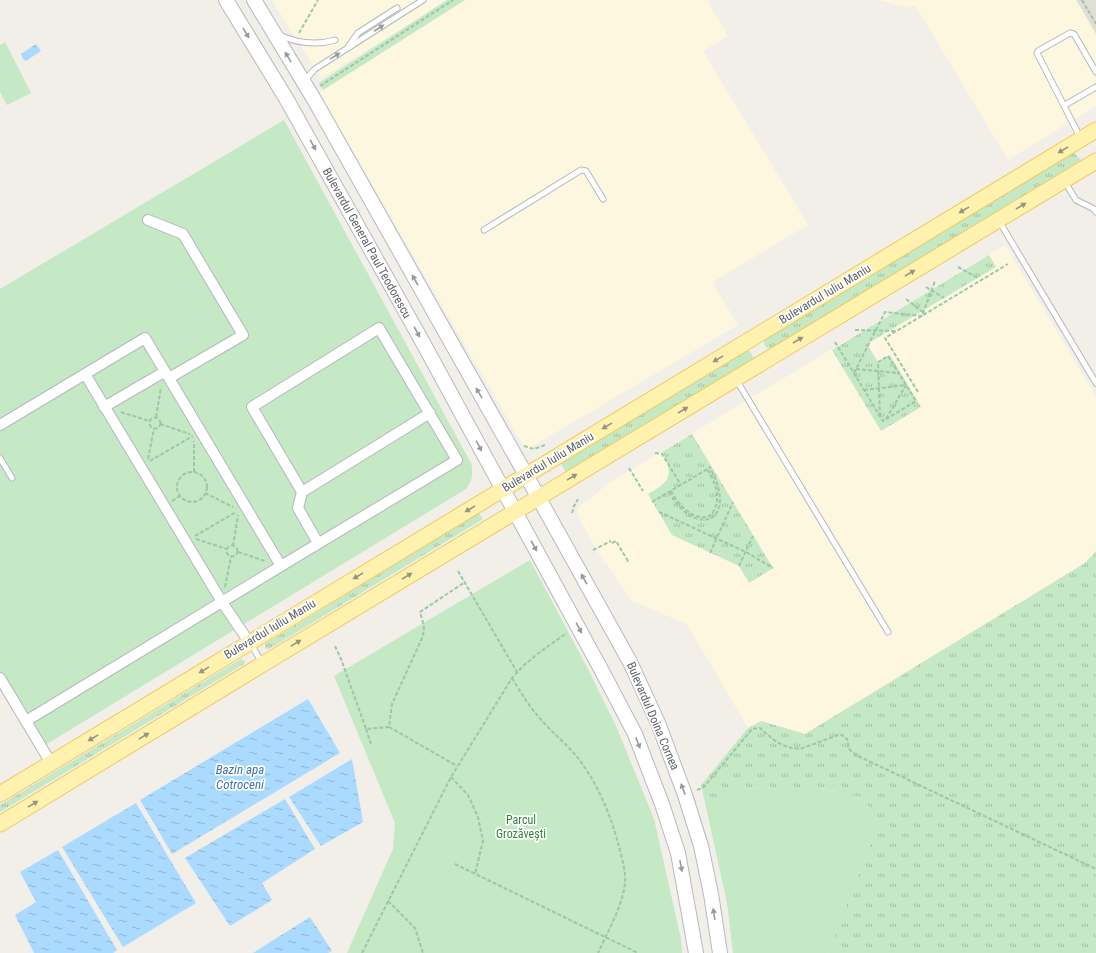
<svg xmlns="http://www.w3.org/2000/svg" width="1096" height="953" font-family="'Roboto Condensed',sans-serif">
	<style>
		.commercial { fill: #fef7e0 }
		.education { fill: #e1ded6 }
		.grass { fill: url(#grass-tufts) }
		.green { fill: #c5e8c5 }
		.water { fill: url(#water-ripples) }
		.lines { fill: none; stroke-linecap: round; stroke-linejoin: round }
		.service-casing { stroke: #b5b8bc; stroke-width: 7 }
		.minor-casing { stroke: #b5b8bc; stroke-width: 12 }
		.secondary-casing { stroke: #b6babf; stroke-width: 16 }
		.primary-casing { stroke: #f2c960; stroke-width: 17 }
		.path { stroke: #9cc7a9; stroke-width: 2; stroke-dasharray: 4 2; stroke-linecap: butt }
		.service { stroke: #fff; stroke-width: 5 }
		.minor { stroke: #fff; stroke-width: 10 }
		.secondary { stroke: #fff; stroke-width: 14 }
		.primary { stroke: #fff2af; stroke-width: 15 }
		.oneway { fill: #979a9d }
		.oneway2 { fill: #979581 }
		.labels { text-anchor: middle; stroke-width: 3.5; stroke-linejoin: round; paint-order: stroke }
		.street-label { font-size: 12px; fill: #5f6368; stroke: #fff }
		.park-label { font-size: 12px; fill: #348238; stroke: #fff }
		.water-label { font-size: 13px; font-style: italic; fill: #4174aa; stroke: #fff }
	</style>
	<defs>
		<pattern id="grass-tufts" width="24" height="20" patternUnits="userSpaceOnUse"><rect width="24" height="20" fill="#c5e8c5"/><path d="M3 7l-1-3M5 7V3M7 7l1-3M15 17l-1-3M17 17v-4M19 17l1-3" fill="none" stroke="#a3c0a4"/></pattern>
		<pattern id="water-ripples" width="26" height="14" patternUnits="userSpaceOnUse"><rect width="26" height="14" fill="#aadaff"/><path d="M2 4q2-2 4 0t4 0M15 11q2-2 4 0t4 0" fill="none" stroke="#8eb4d2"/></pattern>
	</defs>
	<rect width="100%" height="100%" fill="#f1efe8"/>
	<g class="commercial">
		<path d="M272,0H447L405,27L321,78Z"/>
		<path d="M465,0H709L707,1L728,36L703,51L808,225L712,282L738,325L526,450L319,93Z"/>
		<path d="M879,0H1076L1096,34V106L1008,160L915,5L910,8Z"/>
		<path d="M1005,245L1096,396V551L1085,563L805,734L761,721L748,728L687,624L632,601L606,563H604L578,516L577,510L581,505L611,482Z"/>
	</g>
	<path class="education" d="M1076,0H1096V34L1080,6Z"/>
	<g class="grass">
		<path d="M1073,152L1081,160L1080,164L773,348H767L764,344L765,338Z"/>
		<path d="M989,255L996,267L867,344L878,362L890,355L921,407L881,431L832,350Z"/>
		<path d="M745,350L750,351L753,357L750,362L567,474L560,462Z"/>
		<path d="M692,434L773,568L749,583L739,566L672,535L648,494C669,482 675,475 662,452Z"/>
		<path d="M479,513L483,519L269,649L265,648V644Z"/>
		<path d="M1096,551V953H828L874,833L836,791L816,787H773L743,790L706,807L701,785L748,728L761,721L805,734L1085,563Z"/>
		<path d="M241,659L245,661L244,664L0,812V805Z"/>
	</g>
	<g class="green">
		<path d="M447,0H465L323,90L319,83Z"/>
		<path d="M5,42L31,93L7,105L0,92V45Z"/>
		<path d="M284,120L471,463C474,474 472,481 466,489L37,750L0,689V289Z"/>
		<path d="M530,560L587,667L616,726L654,819L681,939L682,953H347L393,849L395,823L334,676Z"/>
		<path d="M773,787H816L861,797L874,812L875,833L828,953H733L727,903L706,807L743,790Z"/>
	</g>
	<g class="water">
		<path d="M36,44L41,51L26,61L23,59L21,54Z"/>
		<path d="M308,699L340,753L172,854L140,800Z"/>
		<path d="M352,759L363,822L321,846L289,797Z"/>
		<path d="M285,799L315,849L262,883L272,900L230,926L185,858Z"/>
		<path d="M136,803L196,903L123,947L62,847Z"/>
		<path d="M58,850L117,950L113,953H34L15,915L36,902L20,872Z"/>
		<path d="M310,917L332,951L328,953H253Z"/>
	</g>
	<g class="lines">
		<defs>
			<g id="service">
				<path d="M279,35C297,43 315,46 335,40"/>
				<path d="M348,47L358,33L397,8"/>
				<path d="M304,81L315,69L423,0"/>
				<path d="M1065,105L1096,87"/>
				<path d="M1080,137L1037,53L1038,51L1070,33L1074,34L1096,72"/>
				<path d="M1065,182L1076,200L1094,209L1096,212"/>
				<path d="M999,221L1096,383"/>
				<path d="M484,230L581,170L586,171L603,199"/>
				<path d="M737,381L888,632"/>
				<path d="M0,458L12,478"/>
				<path d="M251,644L262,663"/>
			</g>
			<g id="minor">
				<path d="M148,220L183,234L243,335L169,378"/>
				<path d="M85,374L222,602L249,642"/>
				<path d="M104,407L164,372"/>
				<path d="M0,425L145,338L281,566L26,721"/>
				<path d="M302,492L430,413"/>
				<path d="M281,566L457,460L379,328L252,407L302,492L298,508L318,543"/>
				<path d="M0,678L51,763"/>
			</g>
			<g id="secondary">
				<path d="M226,0L287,100L422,341L603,673L635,734L662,804L678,853L696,953"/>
				<path d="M254,0L315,101L526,475L630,662L658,723L685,795L701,846L711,894L720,953"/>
			</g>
			<g id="primary">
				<path d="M0,794L1096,130"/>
				<path d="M0,824L263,664L1096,161"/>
			</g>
		</defs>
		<use href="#service" class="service-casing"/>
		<use href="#minor" class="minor-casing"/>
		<use href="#secondary" class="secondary-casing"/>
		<use href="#primary" class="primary-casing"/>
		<g class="path">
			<path d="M1082,0L1096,24"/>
			<path d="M299,33L318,0"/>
			<path d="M320,86L453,0"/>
			<path d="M958,267L978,278"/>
			<path d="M926,287L944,298"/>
			<path d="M906,299L924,313"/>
			<path d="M855,330L896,331"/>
			<path d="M835,342C851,368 867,395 883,421L916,401L888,356L878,362L880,416"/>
			<path d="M856,369L899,373"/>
			<path d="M854,373L885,312L922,316L935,281"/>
			<path d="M864,390L906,385"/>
			<path d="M918,392L885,338L1008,264"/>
			<path d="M121,412L149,421"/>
			<path d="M156,417L161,387"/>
			<circle cx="155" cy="423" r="5.5"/>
			<path d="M886,419L906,385"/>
			<path d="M160,424L190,434"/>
			<path d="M524,446L534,449L545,445"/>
			<path d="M655,453L662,454L681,485"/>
			<path d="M148,459L154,428"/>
			<path d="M150,461L193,436"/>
			<path d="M629,468L643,491"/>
			<path d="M194,472V441"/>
			<circle cx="192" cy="487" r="15"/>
			<path d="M671,491C678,504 693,522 710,516C723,502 716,483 707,469"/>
			<path d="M205,493L233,507"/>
			<path d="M672,493L670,494C698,540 738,520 711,470L709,471"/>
			<path d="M172,501L180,496"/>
			<path d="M652,502L711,467"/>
			<path d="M659,512L746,552L773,568"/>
			<path d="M572,513L574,506L578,499"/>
			<path d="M195,536L236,512"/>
			<path d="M196,539L227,549"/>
			<path d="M612,543L616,541L628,561L630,560"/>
			<circle cx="232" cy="551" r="5.5"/>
			<path d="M233,546L238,515"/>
			<path d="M593,550L611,541"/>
			<path d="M238,552L265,561"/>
			<path d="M710,553L733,502"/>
			<path d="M739,566L753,536"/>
			<path d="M458,571L517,672"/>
			<path d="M225,587L231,557"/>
			<path d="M335,646L341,659L366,729L389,727L392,704L423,636L424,626L420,612L465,582"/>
			<path d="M512,678C520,691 528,705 538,716C550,731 566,743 578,758C597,783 610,813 618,843C621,855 626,870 625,882C624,903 607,933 598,953"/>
			<path d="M389,727L457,766"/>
			<path d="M366,729L371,744"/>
			<path d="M451,777L468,795L478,817L483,841L475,874"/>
			<path d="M697,790L704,787L752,729L760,728C772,739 785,751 803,748L838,735H842L847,739L849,749L856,755L1096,869"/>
			<path d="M455,864L638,953"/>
			<path d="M388,901L415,928L423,953"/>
			<path d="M362,953L451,777L512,678C527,660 548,646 567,633"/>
		</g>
		<use href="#service" class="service"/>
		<use href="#minor" class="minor"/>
		<use href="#secondary" class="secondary"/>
		<use href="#primary" class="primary"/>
	</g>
	<defs><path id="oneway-solid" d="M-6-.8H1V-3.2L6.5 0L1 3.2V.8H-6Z"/></defs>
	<g class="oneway">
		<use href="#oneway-solid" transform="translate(379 28) rotate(-33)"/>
		<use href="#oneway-solid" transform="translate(246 33) rotate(58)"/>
		<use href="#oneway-solid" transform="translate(335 56) rotate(-32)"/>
		<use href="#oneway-solid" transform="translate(288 57) rotate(-121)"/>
		<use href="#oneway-solid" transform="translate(313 145) rotate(61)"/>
		<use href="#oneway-solid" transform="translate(415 280) rotate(-119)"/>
		<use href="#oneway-solid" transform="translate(417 332) rotate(61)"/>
		<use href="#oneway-solid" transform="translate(479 393) rotate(-120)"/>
		<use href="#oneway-solid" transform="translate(479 446) rotate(62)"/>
		<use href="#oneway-solid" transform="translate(534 546) rotate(61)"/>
		<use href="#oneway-solid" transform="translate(584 579) rotate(-119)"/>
		<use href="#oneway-solid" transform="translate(579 628) rotate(62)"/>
		<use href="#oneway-solid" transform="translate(638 743) rotate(69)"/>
		<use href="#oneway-solid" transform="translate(683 789) rotate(-110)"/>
		<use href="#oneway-solid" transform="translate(681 866) rotate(79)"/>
		<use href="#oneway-solid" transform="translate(714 914) rotate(-99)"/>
	</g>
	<g class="oneway2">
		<use href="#oneway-solid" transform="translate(1063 150) rotate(149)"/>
		<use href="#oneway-solid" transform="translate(1021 206) rotate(-31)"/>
		<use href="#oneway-solid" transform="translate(964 210) rotate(149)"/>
		<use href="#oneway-solid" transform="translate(910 273) rotate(-31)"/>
		<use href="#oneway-solid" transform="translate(798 340) rotate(-31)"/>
		<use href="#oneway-solid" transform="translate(718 359) rotate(149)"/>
		<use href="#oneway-solid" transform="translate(683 410) rotate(-31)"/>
		<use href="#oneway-solid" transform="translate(607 426) rotate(149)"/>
		<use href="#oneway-solid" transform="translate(572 477) rotate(-31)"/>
		<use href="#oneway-solid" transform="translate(470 509) rotate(149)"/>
		<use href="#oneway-solid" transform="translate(358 576) rotate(149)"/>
		<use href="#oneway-solid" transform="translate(407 576) rotate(-31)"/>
		<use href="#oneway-solid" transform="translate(296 643) rotate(-31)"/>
		<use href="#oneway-solid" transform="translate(204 670) rotate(149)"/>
		<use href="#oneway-solid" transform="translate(144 736) rotate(-31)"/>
		<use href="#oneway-solid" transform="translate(93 738) rotate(149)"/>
		<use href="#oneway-solid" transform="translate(33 804) rotate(-31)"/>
	</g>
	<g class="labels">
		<g class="street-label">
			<text transform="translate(367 243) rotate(61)" y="4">Bulevardul General Paul Teodorescu</text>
			<text transform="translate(825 294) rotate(-31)" y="4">Bulevardul Iuliu Maniu</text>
			<text transform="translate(548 462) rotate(-31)" y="4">Bulevardul Iuliu Maniu</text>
			<text transform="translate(270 629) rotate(-31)" y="4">Bulevardul Iuliu Maniu</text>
			<text transform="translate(653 716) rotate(67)" y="4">Bulevardul Doina Cornea</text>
		</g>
		<g class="park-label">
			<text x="521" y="824">Parcul<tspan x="521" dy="14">Grozăvești</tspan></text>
		</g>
		<g class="water-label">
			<text x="240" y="774">Bazin apa<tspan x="240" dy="15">Cotroceni</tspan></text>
		</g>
	</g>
</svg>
